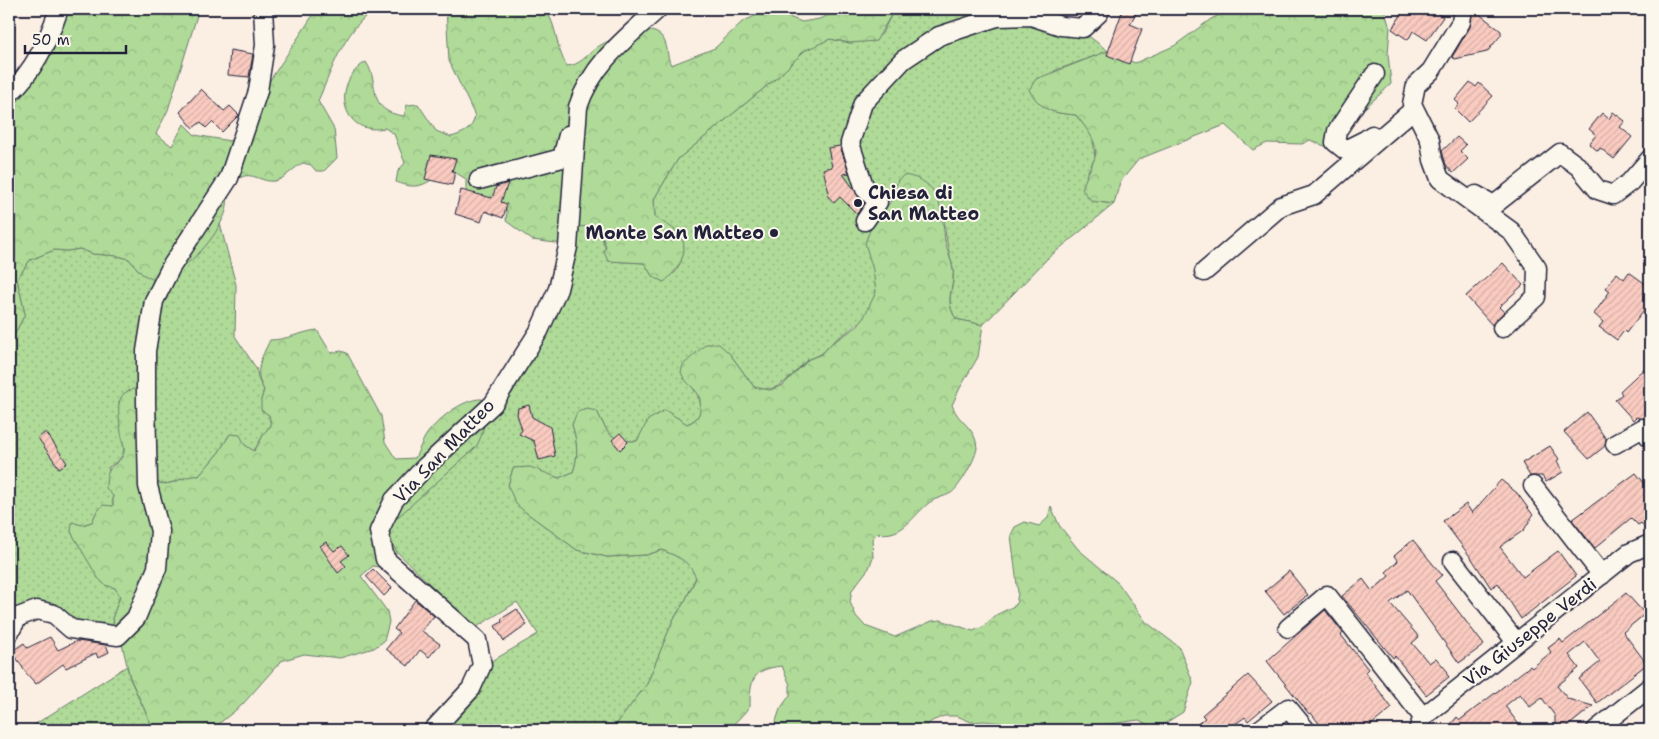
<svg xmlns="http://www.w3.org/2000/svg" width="1659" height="739" font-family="'Shantell Sans',sans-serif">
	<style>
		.grass { fill: url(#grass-dots); stroke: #687e6a }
		.forest { fill: url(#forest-crowns); stroke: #687e6a }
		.building { fill: url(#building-hatch); stroke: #22223b }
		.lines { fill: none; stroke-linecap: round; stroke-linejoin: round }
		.minor-casing { stroke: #22223b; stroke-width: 21 }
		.minor { stroke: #fbf7ec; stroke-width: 18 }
		.poi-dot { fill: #22223b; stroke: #fbf7ec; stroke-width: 2 }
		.labels { text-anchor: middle; stroke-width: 4; stroke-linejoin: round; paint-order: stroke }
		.poi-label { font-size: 18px; font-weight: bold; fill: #22223b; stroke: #fbf7ec; text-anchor: start }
		.street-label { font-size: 18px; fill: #22223b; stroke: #fbf7ec }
	</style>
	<defs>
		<pattern id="grass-dots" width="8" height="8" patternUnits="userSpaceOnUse" patternTransform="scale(1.25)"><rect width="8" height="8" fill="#afda98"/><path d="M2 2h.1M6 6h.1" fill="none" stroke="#96bb84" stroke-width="1.8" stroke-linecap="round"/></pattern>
		<pattern id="forest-crowns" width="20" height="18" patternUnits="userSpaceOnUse" patternTransform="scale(1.25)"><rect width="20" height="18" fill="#afda98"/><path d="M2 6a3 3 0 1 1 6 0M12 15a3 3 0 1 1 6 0" fill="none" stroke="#96bb84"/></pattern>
		<pattern id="building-hatch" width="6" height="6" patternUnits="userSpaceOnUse" patternTransform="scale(1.25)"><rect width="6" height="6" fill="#facbc0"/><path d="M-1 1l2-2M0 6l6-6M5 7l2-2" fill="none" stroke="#d6aea6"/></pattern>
	</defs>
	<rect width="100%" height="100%" fill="#fbeee3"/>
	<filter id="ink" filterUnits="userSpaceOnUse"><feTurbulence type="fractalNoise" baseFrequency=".02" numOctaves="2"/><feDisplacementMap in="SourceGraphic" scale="10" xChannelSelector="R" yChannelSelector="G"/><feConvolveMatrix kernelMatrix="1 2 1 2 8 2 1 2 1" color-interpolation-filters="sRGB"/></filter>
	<g filter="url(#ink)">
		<g class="grass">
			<path d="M903,9H1023L1090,37L1108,51L1054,71L1058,113L1076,115L1093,137L1095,158L1086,175L1091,201L1114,204L1048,258L983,325L956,319C943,299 956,287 953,269C949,250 945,238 944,218L898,180C893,202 877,212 871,229C864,248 879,275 875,293C869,324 851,326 832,343C828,346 825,352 821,354C817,357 811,357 807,360C791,375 779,396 754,387L730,354L683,378C698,390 712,414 687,424L675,418L643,431L637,441C611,442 607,433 597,411L572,425C577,439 579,457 573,472L559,478L513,468L508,486L524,511L577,550L607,557L646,555L662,550C678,557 689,560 696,577L685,601L673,620L647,684L612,730H440L462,703L492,661L538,634L517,602L475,628L397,552L390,540L389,524L476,447L485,418L548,306L568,222L594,226L601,234L609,261L644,263L653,277L675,273C693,242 680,234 655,217L654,199L678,159L780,75L804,51L823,40L830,39L850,43L881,35L894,10Z"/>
			<path d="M220,224L236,285L235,336L256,368L259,381L264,390L261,400L269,415L271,426C262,433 261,442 253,451L230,434L219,452L199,476C181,474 171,490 152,481L119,401L124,453L118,461L109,467L107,488L113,496V506L96,513L92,522L82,525L71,532L105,585L115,588L120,596L113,616L114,627L90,632L52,606L9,617V355L11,353L10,343L25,314L17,279L30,260L54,250L67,251L80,249L93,254L118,256L129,259L142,274C189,263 193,266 220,224Z"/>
			<path d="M127,666L130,679L154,730H26Z"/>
		</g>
		<g class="forest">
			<path d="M48,9H199L168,110L156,134L172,146L184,124L195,135L230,141L317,9H374C343,33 333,67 318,101L334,129L337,158L324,171H316L311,165L303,163C294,167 287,177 278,180C262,186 250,166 235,182C226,191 229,203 225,214C211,247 187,268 156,281L142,274L129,259L118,256L93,254L80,249L67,251L54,250L30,260L17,279L25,314L10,343L12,353L9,355V110L20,99L44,62Z"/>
			<path d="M446,9H545C558,26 555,48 567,66C580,65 586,56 596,48C609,39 648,22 661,36C669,44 666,56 671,65L715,48L742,22L757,15L781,14L802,22L819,19L844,9H903L894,10L876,41L850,43L830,39L804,51L780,75L678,159L654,199L655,217C662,222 675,228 680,235C691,252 677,271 664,282L653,277L644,263L608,261L604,252L606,246L601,234L594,226L575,227L563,244L532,240L506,221L507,211L502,202L471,199L466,190V179L448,168C428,182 421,192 396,182L398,171L405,163L394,134L385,128C340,137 331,82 366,62C381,84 365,111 404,116L407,105L418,104L436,131L451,137C464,133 472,130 475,116L449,61Z"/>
			<path d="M1232,9H1301L1308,14L1316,9H1384L1390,28L1388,54L1391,84L1366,107L1346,113L1332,149L1310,140L1302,144L1267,143L1253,150L1225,125L1139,159L1120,182L1114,204L1091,201L1082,189C1085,179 1090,170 1094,160C1101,144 1085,127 1076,115C1052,113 1042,111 1029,90L1036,79L1108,51L1135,63L1174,46L1211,19Z"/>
			<path d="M904,175C942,181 941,209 945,240C946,250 952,260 953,270C955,289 943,299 956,319L983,325L978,357L960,388L952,405C959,424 975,426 977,447C977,457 959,488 951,493C944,497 936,498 930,502C912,516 903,538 877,533L872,539L873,557L869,568L852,590L850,602L856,616L865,626L895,637L932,621L941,620L973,631L983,627L996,615L1016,605L1018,593L1011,535L1015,527L1025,522L1039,526L1048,518L1051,506L1059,525L1078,549L1118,583L1146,622L1179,647L1193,682L1183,712L1156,729L1139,720L1103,725L1095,730H1025L1000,723L985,721L971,722L957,716H944L932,721L922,730H773L780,709L790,695V685L782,666C752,669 750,680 750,707L728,730H612L647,684L673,620L685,601L696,578C689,560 678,557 662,550L646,555L607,557L577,550L524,511L516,504L508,486L513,468L530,467L559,478L573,472C579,457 577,439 572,425L577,412L586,409L597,411C607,433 611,442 637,441L648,420L665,410L687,424C694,421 699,418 700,410C703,387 687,389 681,372L683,365L706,344H719L730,354L754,387L770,390L783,385L809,359L822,354L832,343L858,326L863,319L876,292L873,270L865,243L870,230L891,201L898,180Z"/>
			<path d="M317,330L331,353L341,351L347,353L381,416L385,442L396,459L415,458C418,452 421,444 425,437C435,421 463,398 482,399C488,415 484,433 476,447L390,524V540L397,552L384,568L373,566L361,576L387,611L389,622L384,641L374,648L340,658L304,654L281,661L242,705L211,730H154L130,678L122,644L128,625L114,627L113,616L120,596L115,588L105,585L98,578L71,532L72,522L82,525L92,522L96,513L103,505L113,506V496L106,488C106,459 120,468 124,452C125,447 122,439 121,433C116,397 116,388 154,387L157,428L154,449L156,459L152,480C171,491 181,474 199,476L219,452L230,434L240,435L245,445L254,451C261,442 262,433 271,426L269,415L261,410V400L264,390C253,371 261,359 270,340C286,340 301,332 317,330Z"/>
		</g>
		<g class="building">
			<path d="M1123,9H1138L1130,24L1142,29L1129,64L1107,55Z"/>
			<path d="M1405,9H1431L1443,17L1427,40L1413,31L1408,40L1392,29Z"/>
			<path d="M1473,9L1501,31V35L1487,52L1455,59L1452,57L1470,27Z"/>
			<path d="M230,50L253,54L249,77L228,75Z"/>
			<path d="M1470,82L1476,87L1479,83L1493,96L1468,122L1455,109L1459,104L1455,100Z"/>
			<path d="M201,89L224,111L230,106L239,115L222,132L212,122L206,128L201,122L193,128L180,112Z"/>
			<path d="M1613,112L1625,121L1620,127L1632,137L1614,159L1600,148L1598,151L1589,144L1596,135L1589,129L1602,113L1609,119Z"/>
			<path d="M1457,137L1466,145L1460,151L1468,159L1453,173L1446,165L1442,151Z"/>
			<path d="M840,146L849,173L843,174L864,203L857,214L840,197L834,203L827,195L829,193L823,169L832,167L828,148Z"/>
			<path d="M431,155L456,159L452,171L455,172L452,185L425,179Z"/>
			<path d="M508,183L501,202L507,204L503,218L485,211L481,222L455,214L461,190L492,198L496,187Z"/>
			<path d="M1503,263L1523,285L1499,307L1504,312L1492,325L1466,296Z"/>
			<path d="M1629,272L1647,285L1646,287L1650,290V302L1626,333L1624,331L1617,340L1599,327L1603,322L1594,314L1610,291L1606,288L1617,273L1624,279Z"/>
			<path d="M1650,363V421L1636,417L1633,420L1615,400L1622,394L1620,391Z"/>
			<path d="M529,405L532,417L550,427L555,456L539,460L534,441L519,434L522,430L517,414L518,408Z"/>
			<path d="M1587,412L1606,439L1605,446L1589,459L1564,432Z"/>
			<path d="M46,432L67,463L59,468L38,438Z"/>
			<path d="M620,433L628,442L620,450L612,440Z"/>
			<path d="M1550,446L1559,459L1557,461L1563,472L1546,482L1542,476H1530L1522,463Z"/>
			<path d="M1636,473L1650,490V534L1641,523L1638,525L1631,518L1595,548L1572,520Z"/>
			<path d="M1501,480L1517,493L1533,515L1524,530L1500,547L1523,577L1558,551L1576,576L1521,619L1498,583L1491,588L1472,559L1443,521L1466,504L1472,513Z"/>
			<path d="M1413,540L1442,575L1435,581L1484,645L1459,663L1407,590L1390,603L1419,637L1412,643L1429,663L1436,658L1448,672L1446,673L1449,677L1426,695L1395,656L1393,658L1342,596L1363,579L1372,591L1389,576L1386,572L1398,561L1394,556Z"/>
			<path d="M326,542L334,551L342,546L349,555L341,561L346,566L338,573L320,546Z"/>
			<path d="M373,569L392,588L384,596L366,576Z"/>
			<path d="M1289,571L1308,595L1284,614L1265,591Z"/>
			<path d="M1626,593L1645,614L1623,632L1647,664L1597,703L1579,679L1600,662L1585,642L1569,655L1579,668L1557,686L1568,699L1593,706L1563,730H1555V716L1542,698L1530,707L1520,694L1505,706L1523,730H1446L1457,717L1460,720L1530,666L1532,668L1551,652L1548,648L1560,639L1563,643Z"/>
			<path d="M415,600L434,616L422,631L440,644L429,657L420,650L408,666L386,649L399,633L394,629Z"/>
			<path d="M517,609L527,625L504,641L495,626L502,622L501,619Z"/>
			<path d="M1325,610L1343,633L1341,635L1368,669L1365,672L1392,708L1365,730H1324L1311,713L1309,714L1267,661Z"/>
			<path d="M50,637L58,650L77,641L106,645L109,652L98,658L96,653L66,668L63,664L36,684L26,673L12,651L24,643L27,648Z"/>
			<path d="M1248,675L1272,701L1248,721L1245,717L1227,730H1190L1205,718L1202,715Z"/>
		</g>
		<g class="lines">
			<defs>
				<g id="minor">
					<path d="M1463,9L1461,22L1431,71L1416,85L1412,104L1430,140L1433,160L1440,179L1511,231L1537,268L1536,297L1502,328"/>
					<path d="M9,94C34,71 48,41 59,9"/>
					<path d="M1372,135L1365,140L1345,150L1335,142L1337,131L1375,74"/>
					<path d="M479,180L562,158L568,135"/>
					<path d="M1476,195L1494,205L1560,153L1579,167L1598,190L1613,195L1630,182L1650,159"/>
					<path d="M865,221L878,202L865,189L850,143L863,103L903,60L939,36L997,17L1031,16L1061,26L1083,28L1099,13L1100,9"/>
					<path d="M1204,272L1281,206L1314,195L1414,109"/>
					<path d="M1615,444L1643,428L1650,438"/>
					<path d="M1533,486L1602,575"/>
					<path d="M1453,561L1516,642"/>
					<path d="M1288,628L1327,595L1423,717"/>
					<path d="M9,633L18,617L37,610L54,614L71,629L118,636L136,618L157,568L160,531L148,486L146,402V351L154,301L171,267L229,178L258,91L265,45L263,9"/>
					<path d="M433,730L471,689L482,665L477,640L385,559L379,531L394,500L426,466L493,404L539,331L558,289L568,247L578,107C592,64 626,38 658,9"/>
					<path d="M1259,730L1288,708L1306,730"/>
					<path d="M1418,730L1423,717L1629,553L1650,544"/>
					<path d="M1596,730L1650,687"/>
				</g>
			</defs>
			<use href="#minor" class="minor-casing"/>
			<use href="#minor" class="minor"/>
		</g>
	</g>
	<g class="poi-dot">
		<circle cx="858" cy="203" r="5"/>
		<circle cx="774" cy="233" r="5"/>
	</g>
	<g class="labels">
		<g class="poi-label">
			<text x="868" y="199">Chiesa di<tspan x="868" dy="21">San Matteo</tspan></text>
			<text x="764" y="239" text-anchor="end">Monte San Matteo</text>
		</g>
		<g class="street-label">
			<text transform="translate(444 451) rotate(-46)" y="6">Via San Matteo</text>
			<text transform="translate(1530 632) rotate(-38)" y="6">Via Giuseppe Verdi</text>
		</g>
	</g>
	<rect width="1659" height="739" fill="none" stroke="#fbf7ec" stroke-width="30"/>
	<rect x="15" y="15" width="1629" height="709" fill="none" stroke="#22223b" stroke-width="2" filter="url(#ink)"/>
	<path d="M25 45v8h101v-8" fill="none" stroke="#22223b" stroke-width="2.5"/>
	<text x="32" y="45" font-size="15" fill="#22223b" stroke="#fbf7ec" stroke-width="4" paint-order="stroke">50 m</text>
</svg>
